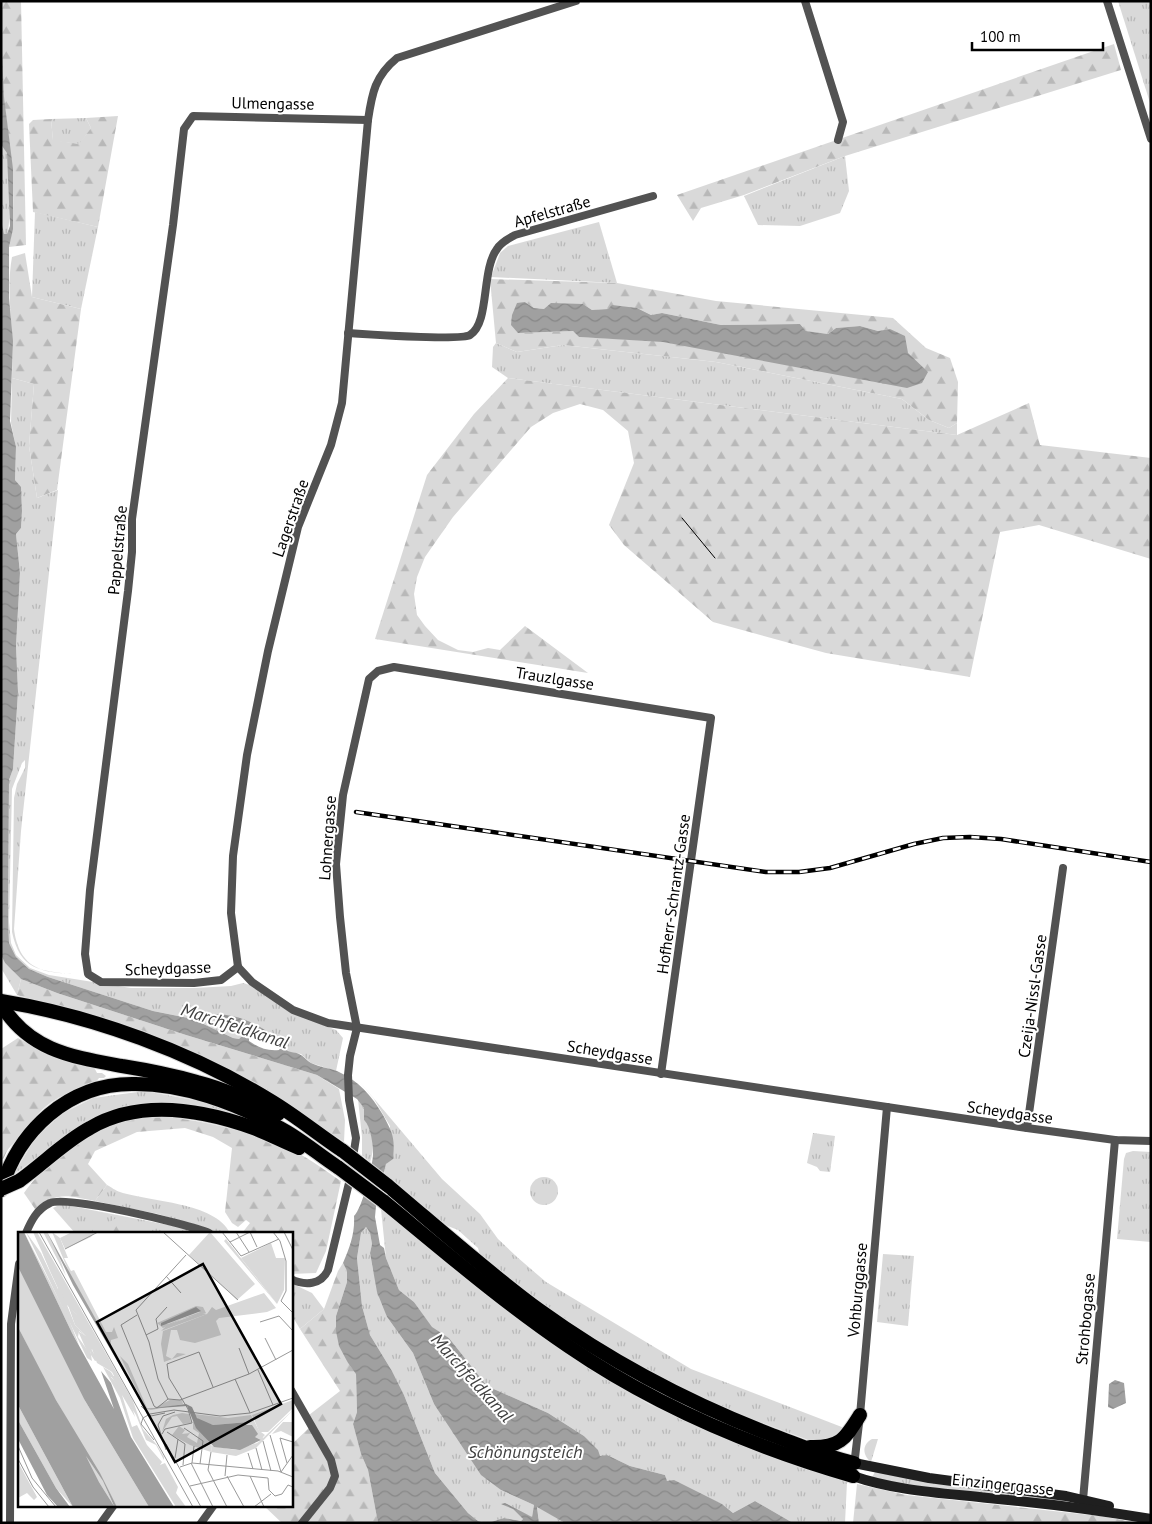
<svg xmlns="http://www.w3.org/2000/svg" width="1152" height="1524" font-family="'PT Sans',sans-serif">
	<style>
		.grass { fill: url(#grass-tufts) }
		.forest { fill: url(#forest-firs); fill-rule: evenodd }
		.water { fill: url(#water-waves); fill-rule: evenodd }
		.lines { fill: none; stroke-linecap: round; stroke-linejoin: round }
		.motorway-casing { stroke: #dbdbdb; stroke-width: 16 }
		.minor { stroke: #525252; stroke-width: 8 }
		.secondary { stroke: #1f1f1f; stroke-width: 10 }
		.motorway { stroke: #000; stroke-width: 14 }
		.tram { stroke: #000; stroke-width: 1 }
		.rail-casing { stroke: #000; stroke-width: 4.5 }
		.rail { stroke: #fff; stroke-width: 2.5; stroke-dasharray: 8; stroke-linecap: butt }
		.motorway-bridge-casing { stroke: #dbdbdb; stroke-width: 16; stroke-linecap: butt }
		.motorway-bridge { stroke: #000; stroke-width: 14 }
		.labels { text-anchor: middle; stroke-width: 4; stroke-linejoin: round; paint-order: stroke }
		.street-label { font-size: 16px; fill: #000; stroke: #fff }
		.water-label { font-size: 18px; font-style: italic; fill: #414141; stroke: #fff }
		.inset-road { fill: none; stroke: #999; stroke-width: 1 }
		.view { fill: #000; fill-opacity: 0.15; stroke: #000; stroke-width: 2.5 }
		.inset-edge { fill: none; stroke: #000; stroke-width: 2.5 }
	</style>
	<defs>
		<pattern id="grass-tufts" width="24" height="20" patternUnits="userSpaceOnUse" patternTransform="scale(1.25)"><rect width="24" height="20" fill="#d9d9d9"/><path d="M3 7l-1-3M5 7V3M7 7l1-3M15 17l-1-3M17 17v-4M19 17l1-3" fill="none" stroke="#b8b8b8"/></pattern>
		<pattern id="forest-firs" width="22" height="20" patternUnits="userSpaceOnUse" patternTransform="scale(1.25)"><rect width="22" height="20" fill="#d9d9d9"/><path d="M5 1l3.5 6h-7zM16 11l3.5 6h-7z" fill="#b8b8b8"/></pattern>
		<pattern id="water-waves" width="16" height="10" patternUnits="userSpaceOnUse" patternTransform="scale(1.25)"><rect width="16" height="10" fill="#a0a0a0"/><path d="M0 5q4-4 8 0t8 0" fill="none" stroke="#888"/></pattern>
	</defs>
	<rect width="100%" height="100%" fill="#fff"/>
	<g class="grass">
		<path d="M1118,1H1151V106Z"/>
		<path d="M86,118L91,128L80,144L53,141L51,119Z"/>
		<path d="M2,146C4,148 6,150 7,152C11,164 11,223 7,235L4,234L1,219Z"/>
		<path d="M845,156L849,191L840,213L800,226L758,225L744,196Z"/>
		<path d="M35,212L98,227L81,309L32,297Z"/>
		<path d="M599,222L617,283L491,277L500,253L508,246Z"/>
		<path d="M496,343L517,352L563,345L716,362L902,399L929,420L949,428L957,423V435L508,378L492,367L493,347Z"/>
		<path d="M12,378L34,384L29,446L37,498L58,490L21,831L14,929C16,945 22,961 38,968C47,973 63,973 73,974C40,971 20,970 12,932L14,798L17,784L25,768V760L22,763L12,789L9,922L11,943L16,955L30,968L49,975L131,988H195L231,986L243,983L253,986L288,1011L336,1030L343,1038L336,1071L311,1063L301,1054L290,1052L286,1049L276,1037L268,1033L216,1021L243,1032V1035L239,1039L233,1038L193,1019L153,1011L48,977L29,969L16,957L9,943L8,918L9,780L13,769L18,692L16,646L20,573L16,534L21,528L22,511L21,488L15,480L16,448L11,423Z"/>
		<path d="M1,955L5,963L21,979L17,995L1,968Z"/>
		<path d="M359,1081L442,1179L480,1214L498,1239L517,1257L546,1282L691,1369L847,1429L843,1436L819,1444L717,1406L648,1372L597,1342L537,1301L480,1255L478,1248L458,1230L440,1223L384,1174L386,1164L389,1160L390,1126L374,1099Z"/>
		<path d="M145,1091L210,1103L263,1124L136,1105L88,1121L13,1175L36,1137L63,1113L93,1098Z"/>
		<path d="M358,1099L364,1108V1120C373,1129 375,1151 370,1162L362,1155V1137Z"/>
		<path d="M813,1133L835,1136L830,1172L820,1171L817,1167L807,1163Z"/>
		<path d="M1133,1151L1151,1152V1242L1117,1239L1124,1159L1126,1153Z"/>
		<circle cx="544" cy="1191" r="14"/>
		<path d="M107,1185C111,1187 116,1191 120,1192C150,1202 215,1202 230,1233H220L158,1214L95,1201Z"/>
		<path d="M61,1204L194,1230L195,1233H75L53,1208Z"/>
		<path d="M381,1209L494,1301L586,1367L649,1404L723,1438L810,1470L847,1482L845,1523H793L755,1501L733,1513L722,1504L667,1481L665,1475L630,1466L607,1455L600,1457L584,1436L548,1413L487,1386L449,1338L432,1328L414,1302L399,1290L386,1258Z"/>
		<path d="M366,1227L370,1233L372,1244L370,1253L373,1270L387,1317L413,1353L434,1404L501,1490L534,1505L532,1517L513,1509L523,1519L521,1521L504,1518L488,1523L478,1521L468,1513L435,1473L404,1395L392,1371L370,1335L362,1306L357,1258L361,1233Z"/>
		<path d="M883,1254L914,1256L908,1326L877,1322Z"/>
		<path d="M291,1283L312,1293L324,1309L300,1329L291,1314Z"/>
		<path d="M872,1439H878L871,1462C862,1455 862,1444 872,1439Z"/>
		<path d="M875,1472L933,1483L1064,1499L1081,1506L950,1491L871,1479Z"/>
		<path d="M537,1506L565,1523H539Z"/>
	</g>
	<g class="forest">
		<path d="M1,1H21L26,245L9,247C19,197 9,147 4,98C1,66 1,33 1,1Z"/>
		<path d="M1114,44L1121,70L845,156L744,195L701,208L693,221L677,195Z"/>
		<path d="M118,116L98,227L33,212L29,124L33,120L51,119L53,140L79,144L91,128L86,118Z"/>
		<path d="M25,253L32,297L81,309L57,490L37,498L29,446L34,384L12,378C12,365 13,352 12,339C11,312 7,284 12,257Z"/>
		<path d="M490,279L617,283L716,301L893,318L926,348L950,358L958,382L957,423L949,428L929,420L902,399L716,362L563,345L517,352L496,343ZM525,302L534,308L544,309L583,304L592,310L637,308L651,315L662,313L721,325L800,324L806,331L828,334L836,328L860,326L878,331L890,329L908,353L579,337L573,331L518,333Z"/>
		<path d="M508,378L957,435L1029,403L1040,445L1151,458V559L1039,525L1000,532L970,677L826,653L713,622L624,545L609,525L634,463L628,431L603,410L580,404L553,413L531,427L453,517L425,557L417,577L414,594L417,615L425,626L438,640L458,650L473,652L488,648L500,650L525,626L588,673L375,639L427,475L474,414Z"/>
		<path d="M21,979L57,993L186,1035L317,1075L339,1089L345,1120L344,1142L274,1095L133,1030L17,995Z"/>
		<path d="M18,1038C43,1053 67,1060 94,1067L97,1073H102L106,1076L104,1078H99C96,1084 67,1093 58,1098C38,1110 35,1118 21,1136C18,1140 13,1143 10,1147C6,1151 4,1159 1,1163V1049Z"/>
		<path d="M161,1116C203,1121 246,1130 285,1147C304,1154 324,1170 341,1181L326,1251L316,1273L291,1274V1233H242L250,1223L246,1220L238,1227L232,1223L225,1212L232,1148L213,1137L185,1128L137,1132L95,1151L88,1164L107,1185L95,1201C68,1196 58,1191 35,1209L24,1193C46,1161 90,1130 127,1119C137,1116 150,1117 161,1116Z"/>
		<path d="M120,1216L124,1217L126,1224L128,1222L134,1223L137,1228L136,1233H93V1229L98,1226L105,1229L111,1221Z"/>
		<path d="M343,1263L347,1271V1282L336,1316L348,1363L356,1373L357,1412L353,1424L361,1454L368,1470L378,1523H282L263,1505H291V1445L309,1428V1415L340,1391L300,1329L324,1309L338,1271Z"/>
		<path d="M857,1484L906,1495L1100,1516L1139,1523H853Z"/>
	</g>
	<g class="water">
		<path d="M1,31L4,97L13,169V229L9,247V298L13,341L10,421L16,447L15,480L21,487L22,511L21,528L16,534L20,573L16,646L18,692L13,769L9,780L8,918L9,943L16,957L29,969L48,977L153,1011L193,1019L233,1038L239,1039L243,1035V1031L216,1021L210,1016L212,1014C237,1014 255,1022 275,1037C280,1040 283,1047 288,1051C292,1053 296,1052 299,1054C304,1056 307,1061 311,1063C319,1067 329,1068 337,1071C359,1081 371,1095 383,1115C393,1134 395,1137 393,1159L386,1164L376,1206L375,1217L380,1245L384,1248L386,1258L399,1290L414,1302L432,1327L449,1338L487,1386L548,1413L584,1436L598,1450L600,1456L607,1455L630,1466L665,1475L667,1481L674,1480L722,1504L733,1513L755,1501L793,1523H565L537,1507L539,1523H488L504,1518L521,1521L523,1519L513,1509L501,1504L505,1503L532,1517L534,1505L501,1490L481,1475L434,1404L413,1353L387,1317L377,1292L370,1253L372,1244L370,1233L366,1227L361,1233L357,1258L362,1306L370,1335L392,1371L404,1395L435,1473L468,1513L478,1521L485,1523H378L368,1470L361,1454L353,1424L357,1412L356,1374L348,1363L339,1346L336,1331V1316L347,1282V1271L343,1263C350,1247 355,1233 354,1216C362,1209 373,1165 373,1154C373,1144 371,1127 364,1120V1108L357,1099L317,1075L186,1035L57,993L21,979L5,963L1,955V219L4,234H7L10,226L7,153L2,146L1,148ZM255,1036L267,1038L281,1047L279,1050C267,1051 259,1048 249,1041V1038Z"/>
		<path d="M525,302L534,308L544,309L551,303L583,304L592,310L608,309L612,305L637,308L651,315L662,313L721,325L800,324L806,331L828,334L836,328L860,326L878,331L890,329L905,336L908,353L928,372L922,383L907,388L663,342L579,337L573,331L518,333L511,325L512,315L517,303Z"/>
		<path d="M1115,1380L1124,1383L1126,1403L1113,1409L1108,1407L1109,1384Z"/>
	</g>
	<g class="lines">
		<defs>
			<g id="motorway">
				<path d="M1,1001C93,1016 192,1052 271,1101C296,1116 319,1135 343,1151"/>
				<path d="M1,1004C29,1051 73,1057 122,1066C147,1070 172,1075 197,1082C225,1089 252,1102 278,1114"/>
				<path d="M19,1181C43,1164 64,1142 90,1128C141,1098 204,1110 256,1129C271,1135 284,1142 299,1148"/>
				<path d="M387,1185C437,1227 486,1271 539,1310C611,1362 689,1403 772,1435C799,1445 826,1457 854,1463"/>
				<path d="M1,1190C18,1131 68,1084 132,1084C182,1083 237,1103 280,1128C301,1139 319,1155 339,1168"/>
				<path d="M383,1201C444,1251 503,1302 568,1346C654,1405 753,1447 853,1476"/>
				<path d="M810,1447C840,1448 845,1439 860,1415"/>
			</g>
		</defs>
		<use href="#motorway" class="motorway-casing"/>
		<g class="minor">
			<path d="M805,1L843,122L838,140"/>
			<path d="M1107,1L1151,139"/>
			<path d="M348,333C366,334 460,341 470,335C490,323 481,270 497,249C501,242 508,239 515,235L653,196"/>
			<path d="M238,967L221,980L194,983L101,982L88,974L85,954L90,890L128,591L132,552V519L173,225L184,129L193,116L368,120"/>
			<path d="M238,967L231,913L233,856L247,755L268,651L298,527L331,445L342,403L368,120C372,93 375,76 397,58L576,1"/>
			<path d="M238,967L252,982L293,1010L328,1023L1027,1128L1115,1140L1151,1141"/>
			<path d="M1027,1128L1063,868"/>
			<path d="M26,1233C31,1221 37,1209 50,1203C66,1195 188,1224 209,1233"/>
			<path d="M291,1279C305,1286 321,1285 328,1270L349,1183L356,1138L349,1100L348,1075L350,1056L357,1028L346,973L340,917L336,864L343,795L369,679L378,671L394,667L711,718L661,1074"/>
			<path d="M291,1390L331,1460L335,1476L330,1488L302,1523"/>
			<path d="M854,1466L860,1415L887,1107"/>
			<path d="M1083,1500L1115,1140"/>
			<path d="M10,1523L11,1324L19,1264"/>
			<path d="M101,1523L114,1505"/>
			<path d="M201,1523L214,1505"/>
		</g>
		<g class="secondary">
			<path d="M854,1463L929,1478L1066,1496L1109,1506"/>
			<path d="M853,1476C896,1491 943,1493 988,1498C1043,1503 1097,1510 1151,1519"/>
		</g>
		<use href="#motorway" class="motorway"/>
		<path class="tram" d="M682,518L715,558"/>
		<defs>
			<path id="rail" d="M356,812L766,872H799L830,868L914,844L943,838L970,837L1001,839L1151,862"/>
		</defs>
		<use href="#rail" class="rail-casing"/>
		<use href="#rail" class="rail"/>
		<defs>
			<g id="motorway-bridge">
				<path d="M343,1151L387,1185"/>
				<path d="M339,1168L383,1201"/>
				<path d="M1,1189L19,1181"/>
			</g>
		</defs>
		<use href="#motorway-bridge" class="motorway-bridge-casing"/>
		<use href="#motorway-bridge" class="motorway-bridge"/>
	</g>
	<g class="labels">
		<g class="street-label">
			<text transform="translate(273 103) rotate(1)" y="6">Ulmengasse</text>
			<text transform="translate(552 211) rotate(-16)" y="6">Apfelstraße</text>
			<text transform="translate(290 518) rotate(-71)" y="6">Lagerstraße</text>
			<text transform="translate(117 550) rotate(-85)" y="6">Pappelstraße</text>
			<text transform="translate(555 678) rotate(9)" y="6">Trauzlgasse</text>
			<text transform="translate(327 838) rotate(-86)" y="6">Lohnergasse</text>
			<text transform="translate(673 894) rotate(-82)" y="6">Hofherr-Schrantz-Gasse</text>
			<text transform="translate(168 968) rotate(-2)" y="6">Scheydgasse</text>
			<text transform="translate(1032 996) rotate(-82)" y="6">Czeija-Nissl-Gasse</text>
			<text transform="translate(610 1052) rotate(9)" y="6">Scheydgasse</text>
			<text transform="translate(1010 1112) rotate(8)" y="6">Scheydgasse</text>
			<text transform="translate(857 1290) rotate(-85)" y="6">Vohburggasse</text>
			<text transform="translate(1085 1319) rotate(-85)" y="6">Strohbogasse</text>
			<text transform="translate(1003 1484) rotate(6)" y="6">Einzingergasse</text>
		</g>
		<g class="water-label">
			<text transform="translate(235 1026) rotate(18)" y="6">Marchfeldkanal</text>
			<text transform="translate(472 1378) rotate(48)" y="6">Marchfeldkanal</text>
			<text x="525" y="1458">Schönungsteich</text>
		</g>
	</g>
	<g transform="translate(18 1232)">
		<rect width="275" height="275" fill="#fff"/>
		<path d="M8,0L23,21L40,57V56L32,39L24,20L60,84L49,73L57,93L69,105L61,99L60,105L72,122L73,117L80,128L77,129L73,123L74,129L69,126ZM192,0L237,52L219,68L171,23ZM183,81L189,82L143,99L149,93ZM102,124L110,132L129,176H136L152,168H164L165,172L133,178L128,177ZM85,135L93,140L96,145H93L101,154L115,178L117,185L104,163L114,195L119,193L129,213L144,230L142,233L147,231L160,255L158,261L168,275H158L115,206L102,166ZM0,173L55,275L38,256L0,188ZM275,178L238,216L218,224L193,220L194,214L218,218L239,211L243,208L237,205L234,193H228L231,190L195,193L182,189L176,182L210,186L233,183L245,206ZM175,185L199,201H234L236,205L199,206L181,194Z" fill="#d9d9d9"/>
		<path d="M6,0L50,85L61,113L54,101ZM15,0H19L115,169L125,197L139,213L146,225V228L138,213L128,208L118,183L93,144H96L94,140L79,131L74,117L71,124L60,99L68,104L57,93L50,73L59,83L42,60ZM25,0H29L39,18L48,44ZM34,0L42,6L50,26H46L53,39L56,38L88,100H94L96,95L100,106L93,108V113L56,52ZM208,7L259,72L206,9ZM246,61L258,76L249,80L201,86L198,89L203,103L177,111L162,108L159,98H153L148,124L154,127L159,121L168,122L146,130L143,112L145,99L189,82L194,75L198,78ZM178,74L185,75L188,81L164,87L145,96L139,91ZM175,77L182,80L150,92H142ZM275,168V176L250,200H243L247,203L244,206L234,183ZM164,181L171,182L173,191L165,192L159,184L154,185L144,200L148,187L155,183ZM175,189L194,214L193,220L172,213L154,203L161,194L167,198L164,202L172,201L169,205L179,211L181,201L175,197ZM67,222L85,249L96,274L81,250ZM0,230L19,265L16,268L9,261L0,266Z" fill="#d9d9d9" fill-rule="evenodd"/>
		<path d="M54,0H77L73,5L47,17L42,6ZM253,11L258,26H267L266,58L259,72L223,26ZM0,35L66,167L131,275H99L26,147L0,95ZM265,190H275V205L263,199L254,202Z" fill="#d9d9d9"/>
		<path d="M0,0H6L54,101L96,177L83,139L93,151L113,205L156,275H131L66,167L0,35ZM29,0L128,177L168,172L174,175L179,186L195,193L231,190L228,193H234L240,202L237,205L243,208L222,218L196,215L178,196L169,174L127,177L55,53ZM178,75L183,79L143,94V91ZM0,95L38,168L82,241L99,275H55L0,173ZM68,224L85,249L96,274L81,250ZM0,188L38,256L52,275H40L29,263L0,207Z" fill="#a0a0a0" fill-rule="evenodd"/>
		<path class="inset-road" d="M21,0L175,275M145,0L220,68M204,0L223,24L261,7M218,0L231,20M255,0L262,9L268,29V59L263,69L275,81M266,0L275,18M212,10L232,0L239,15M47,17L80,0M148,44L163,61M119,83L103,93L136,174L139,176L150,167M242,90L261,84L275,99M128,103L140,97L138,87L149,75M247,106L258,128M221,116L231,142M240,138L255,173M217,147L232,181M150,167L140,147L131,110L118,78L168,23M150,167L162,168L231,142L275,118M123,174L133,184L147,181M232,181L275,166M166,196L185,209L182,232M149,200L167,212L165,233M144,202L147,197L174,191L170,177L151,146L149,132L181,120L195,155M252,203L263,240M136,208L123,192L125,186L132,182L156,178L202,184L232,181M245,209L253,239M148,212L183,275M0,214L14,246L38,275M238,216L244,238M148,218L140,193L145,184L157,180M193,220L190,238L209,275M230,221L235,237M157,226L160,207M0,227L15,255L31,275M173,231L195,275M174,231L176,214M269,231L262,206L275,210M162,235L174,231L260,239L275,245M263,240L275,223M207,244L209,223M209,244L226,275M232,244L246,275M172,254L220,243L250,246L251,258L257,264L264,262L270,253L275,255M236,275L253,262"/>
		<path class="view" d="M185,32L263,172L157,230L79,90Z"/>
		<rect width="275" height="275" class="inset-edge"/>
	</g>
	<rect width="1152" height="1524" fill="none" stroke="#000000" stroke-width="5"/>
	<path d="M972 42v8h131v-8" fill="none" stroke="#000000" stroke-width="2.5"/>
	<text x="980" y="42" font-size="15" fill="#000000" stroke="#ffffff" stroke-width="4" paint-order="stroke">100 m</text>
</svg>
